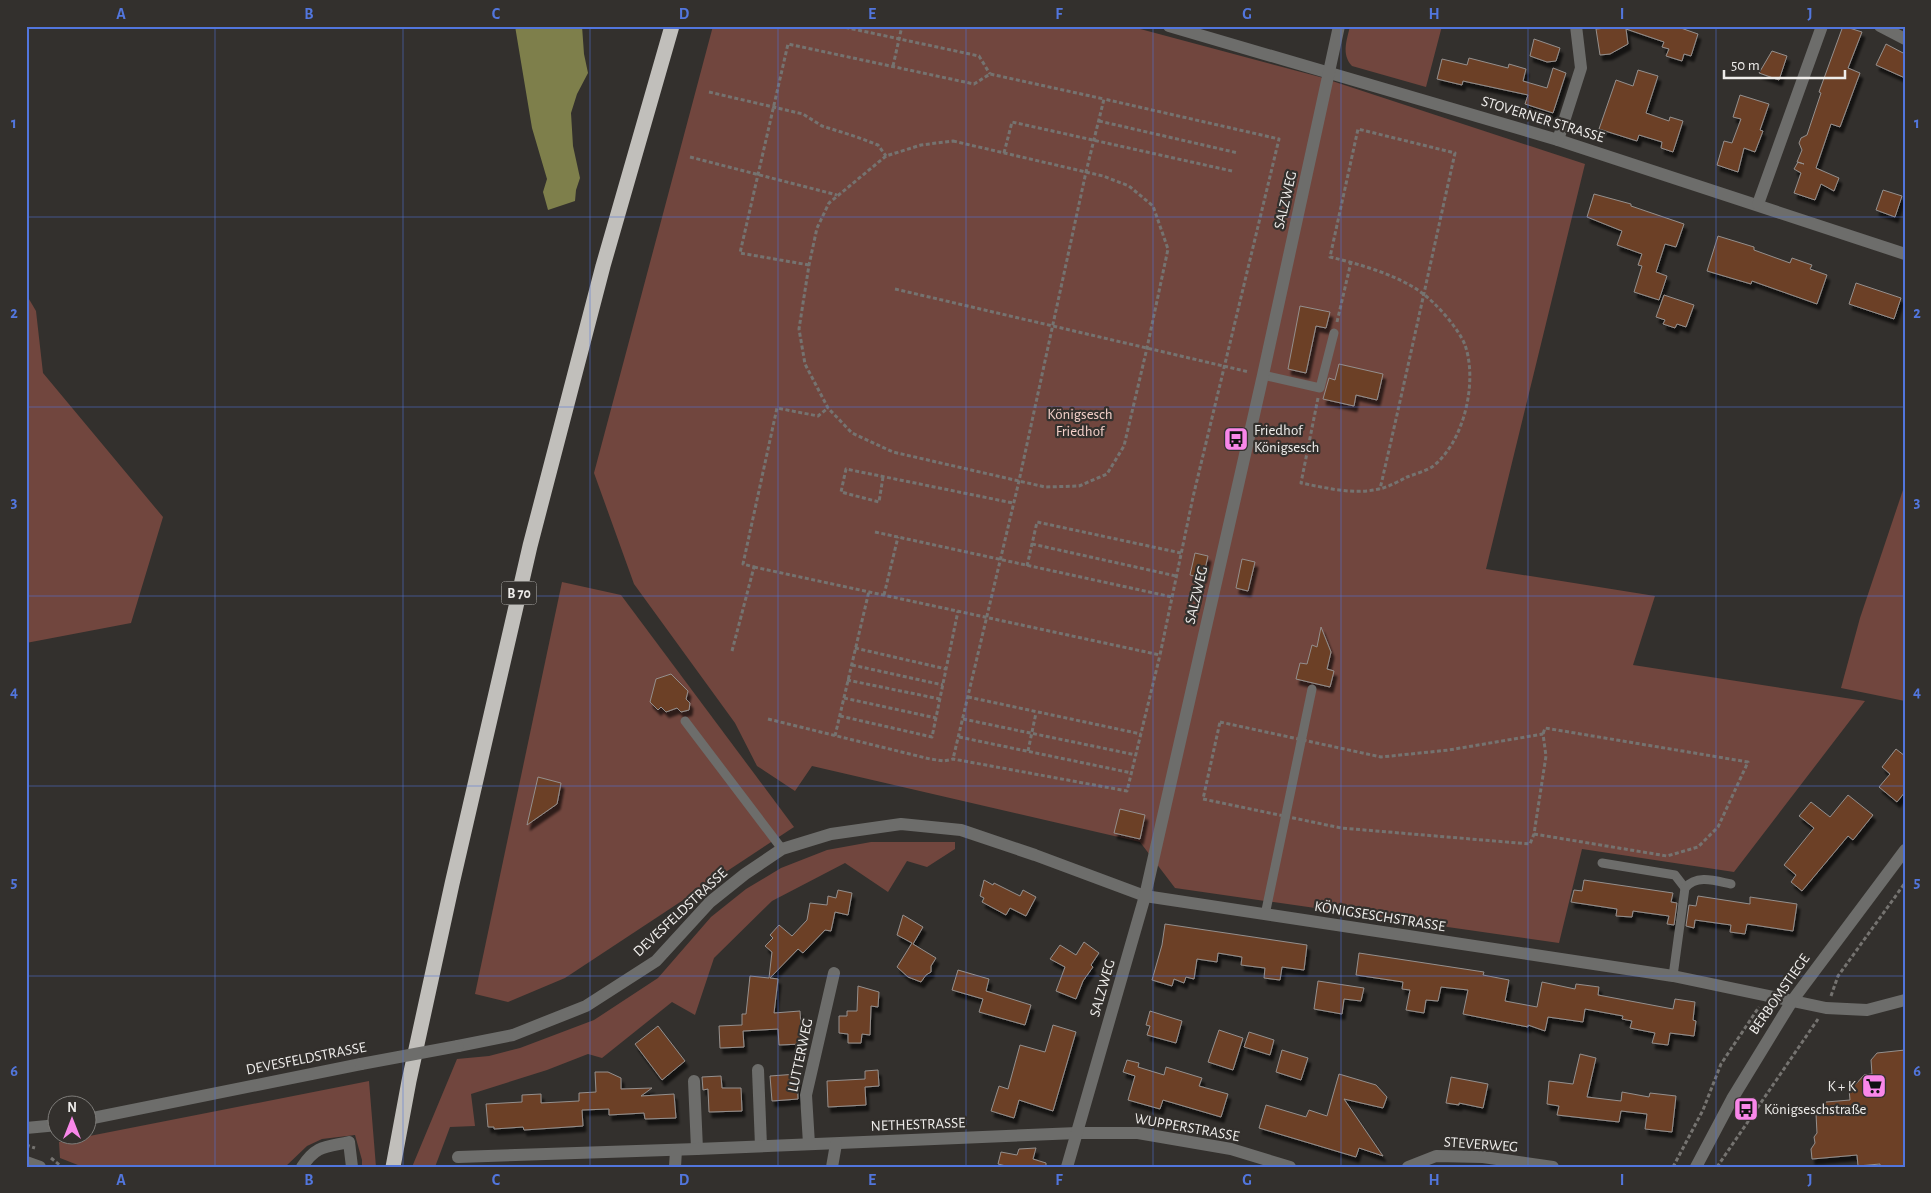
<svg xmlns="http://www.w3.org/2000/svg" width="1931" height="1193" font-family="'Alegreya Sans',sans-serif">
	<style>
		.green { fill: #71463e }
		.water { fill: #7e7f4b }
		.building { fill: #6c4127; stroke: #948f8d; filter: url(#shadow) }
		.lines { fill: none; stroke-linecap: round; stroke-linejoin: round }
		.path { stroke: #757370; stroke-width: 3; stroke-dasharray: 4 2.5; stroke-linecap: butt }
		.lane { stroke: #6d6d6b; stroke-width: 9 }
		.street { stroke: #6d6d6b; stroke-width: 12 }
		.highway { stroke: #c1bfbb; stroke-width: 15 }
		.street-bridge { stroke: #6d6d6b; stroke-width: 12 }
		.grid { fill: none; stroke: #5276dd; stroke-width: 1; stroke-opacity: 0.55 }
		.labels { text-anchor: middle; stroke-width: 4.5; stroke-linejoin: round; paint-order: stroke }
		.shield { fill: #33302d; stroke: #b7b4b2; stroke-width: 1 }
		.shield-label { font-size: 14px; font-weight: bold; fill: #efedeb }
		.street-label { font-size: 15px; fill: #efedeb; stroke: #33302d }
		.park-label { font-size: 15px; fill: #f4d1ca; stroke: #33302d }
		.poi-label { font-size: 15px; fill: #efedeb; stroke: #33302d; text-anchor: start }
		.neatline { fill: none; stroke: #5276dd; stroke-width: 2 }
		.grid-label { font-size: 16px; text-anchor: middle; font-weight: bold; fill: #5276dd }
	</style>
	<defs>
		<filter id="shadow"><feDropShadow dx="3" dy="5.5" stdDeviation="1" flood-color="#0009"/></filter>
	</defs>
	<rect width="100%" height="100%" fill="#33302d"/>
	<g class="green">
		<path d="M713,26H1129L1320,77L1585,164L1486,569L1655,596L1633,665L1865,701L1734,872L1582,849L1559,943L1175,888L1140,842L812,766L795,791L757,766L735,723L634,584L594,473Z"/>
		<path d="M1350,26H1442L1426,87L1352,66C1341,54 1347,40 1350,26Z"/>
		<path d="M26,294L36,311L43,373L163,517L131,623L26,643Z"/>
		<path d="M1905,484V701L1841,688L1860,618Z"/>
		<path d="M562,582L621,595L794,827L565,978L508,1002L475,994Z"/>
		<path d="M871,842H955V849L927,867L907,861L888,892L845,863L772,901L714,958L695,1015L672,1002L602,1058L588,1054L547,1070L471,1094L475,1126L450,1127L435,1167H412L457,1059L489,1056L520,1048L594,1020L658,978L711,917L746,889L781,868L827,850Z"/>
		<path d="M369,1081L376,1167H362V1160L355,1135L322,1139L307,1146L285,1167H83L60,1158L59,1142Z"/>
	</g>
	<path class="water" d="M515,26H582L584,54L588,73L577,94L571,113L573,146L580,178L576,190L575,201L548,210L543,192L547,179L532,128Z"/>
	<g class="building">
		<path d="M1606,26H1675L1698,34L1691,56L1684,54L1682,61L1666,56L1669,49L1662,47L1664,42L1626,29L1628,44L1610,54L1600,55L1596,29L1606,28Z"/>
		<path d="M1843,26L1862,32L1848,68L1860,73L1840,127L1831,124L1816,168L1839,178L1834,191L1821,184L1815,200L1794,193L1801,173L1794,169L1798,162L1804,164L1797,162L1802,150L1799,143L1801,138L1807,135L1821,93L1819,92Z"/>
		<path d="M1534,39L1560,48L1556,61L1547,62L1530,56Z"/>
		<path d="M1886,44L1905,54V78L1876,65Z"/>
		<path d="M1772,51L1787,56L1779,80L1759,73Z"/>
		<path d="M1469,58L1508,68L1509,64L1526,69L1523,81L1547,88L1553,68L1566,73L1553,113L1525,104L1528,95L1463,81L1462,85L1437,79L1442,59L1467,65Z"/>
		<path d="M1638,70L1658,76L1646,113L1669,121L1670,117L1683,121L1673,152L1661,148L1662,142L1639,135L1637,141L1599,129L1616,80L1633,86Z"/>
		<path d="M1740,95L1769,104L1760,130L1763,131L1755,152L1744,148L1738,172L1717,165L1724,141L1732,143L1741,119L1733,117Z"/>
		<path d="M1883,190L1902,196L1895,217L1876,210Z"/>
		<path d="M1594,194L1631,204V206L1684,224L1676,247L1665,244L1656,272L1667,276L1659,300L1634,292L1642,266L1638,265L1642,254L1617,245L1622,231L1587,217Z"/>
		<path d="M1718,236L1754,247V250L1790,263L1792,258L1812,265L1810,269L1827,275L1817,304L1752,281L1751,284L1707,271Z"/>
		<path d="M1856,283L1901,298L1894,319L1849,304Z"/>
		<path d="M1664,295L1694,305L1686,327L1677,324L1675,328L1663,324L1665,320L1656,317Z"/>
		<path d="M1300,306L1330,312L1326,328L1316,326L1306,373L1288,369Z"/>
		<path d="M1339,364L1383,374L1377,400L1356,395L1354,406L1323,399L1329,378L1335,380Z"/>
		<path d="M1195,553L1208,556L1203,578L1190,575Z"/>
		<path d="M1242,559L1255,562L1248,591L1236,588Z"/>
		<path d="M1321,627L1331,652L1327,669L1334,671L1330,687L1296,679L1300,663L1307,664L1312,645L1317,647Z"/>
		<path d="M671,674L688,691L686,699L690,703L689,710L681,712L677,708L666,712L661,707L658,710L650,702L656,679Z"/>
		<path d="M1896,749L1905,756V792L1897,802L1879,787L1890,774L1882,767Z"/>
		<path d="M538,777L561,783L557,804L527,825Z"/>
		<path d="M1848,795L1873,815L1853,840L1848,836L1802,891L1791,882L1796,875L1784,865L1814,828L1799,816L1811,802L1830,817Z"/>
		<path d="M1120,809L1145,815L1140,839L1114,833Z"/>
		<path d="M984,880L993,885L994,883L1020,896L1023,890L1036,897L1026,916L1010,908L1006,915L982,902L984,898L980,896Z"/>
		<path d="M1584,880L1673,893L1671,902L1677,903L1674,925L1667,924L1669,916L1633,911L1632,917L1616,916L1617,909L1571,902L1574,890L1582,891Z"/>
		<path d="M838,890L852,893L848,915L835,912L831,931L825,930L803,953L798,949L770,978L778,979L774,1013L800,1011L802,1044L779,1045L778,1029L743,1031L744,1047L720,1048L719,1026L742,1025V1014H746L750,976L769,978L772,952L765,946L773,938L770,935L779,925L792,936L807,920L810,903L827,905L828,896L836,898Z"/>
		<path d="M1698,896L1750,904V897L1797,904L1793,931L1747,924L1745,934L1730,932L1731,925L1695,920L1694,928L1686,926L1689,905L1696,906Z"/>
		<path d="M903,915L923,927L913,944L936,958L931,966V972L926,975L921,982L908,977L897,967L912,943L897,935Z"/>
		<path d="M1165,924L1307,945L1304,970L1282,967L1280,980L1264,978L1265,968L1241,965L1242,957L1218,953L1217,962L1197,959L1194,979L1186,977L1184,983L1174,979L1172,986L1152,980L1162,945Z"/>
		<path d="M1084,942L1099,953L1091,965L1093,967L1083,981L1076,999L1056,991L1065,967L1050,959L1060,945L1076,955Z"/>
		<path d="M1359,953L1484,972L1483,975L1509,980L1505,1001L1537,1007L1542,982L1575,989L1576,984L1599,987L1598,995L1673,1009L1675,999L1695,1002L1693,1020L1696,1021L1694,1036L1670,1033L1668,1045L1652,1043L1655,1033L1630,1028L1632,1021L1622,1019L1623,1016L1585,1009L1583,1022L1548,1017L1545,1031L1528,1025V1027L1463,1014L1468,990L1441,987L1438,1001L1426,1000L1424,1013L1406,1010L1410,990L1402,989L1403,982L1356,975Z"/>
		<path d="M958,970L989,979L986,991L1031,1005L1025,1025L979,1012L983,999L952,990Z"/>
		<path d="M1318,981L1364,988L1361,1001L1344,999L1342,1014L1314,1009Z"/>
		<path d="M858,986L879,992L878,1007L871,1006L870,1035L862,1034L861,1043H848V1034L839,1033V1016H847V1011H857Z"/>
		<path d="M1150,1011L1182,1021L1176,1043L1147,1035L1150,1026L1146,1025Z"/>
		<path d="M1053,1025L1076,1032L1053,1111L1019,1100L1014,1118L991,1111L999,1086L1008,1089L1020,1045L1045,1052Z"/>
		<path d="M658,1026L685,1061L662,1080L635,1044Z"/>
		<path d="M1219,1030L1243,1038L1233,1070L1208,1062Z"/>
		<path d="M1249,1032L1274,1040L1270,1055L1244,1047Z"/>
		<path d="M1282,1050L1308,1058L1301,1080L1276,1072Z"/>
		<path d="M1905,1050V1167H1880V1164L1858,1166L1857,1155L1812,1159L1811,1149L1815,1143L1814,1137L1817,1133L1816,1114L1826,1102L1850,1100L1849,1089L1853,1084H1856L1864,1075L1872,1074L1871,1060L1877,1053Z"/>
		<path d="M1580,1054L1596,1058L1587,1097L1621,1101L1622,1092L1649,1097L1650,1093L1676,1096L1672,1132L1645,1129L1647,1114L1621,1111L1619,1122L1557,1115L1559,1106L1547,1104L1549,1081L1573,1084Z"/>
		<path d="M1127,1060L1139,1063L1138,1067L1164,1075L1166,1067L1202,1078L1199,1086L1228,1094L1221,1117L1163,1100L1160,1109L1128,1100L1135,1076L1123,1072Z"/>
		<path d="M878,1070L879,1086L865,1087L866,1105L828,1107L827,1081L865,1079V1071Z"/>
		<path d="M595,1072H608L621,1078V1089L652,1088L641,1096L674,1094L676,1118L645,1119L644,1113L609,1115V1109L582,1110L583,1126L524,1130L523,1127L494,1129V1127H488L486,1104L522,1102V1095L541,1094V1103L579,1101V1093L596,1092Z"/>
		<path d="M797,1074L798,1099L772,1101L770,1076Z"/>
		<path d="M1339,1074L1376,1085L1387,1097L1383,1108L1344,1099L1383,1156L1359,1148L1356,1157L1259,1128L1266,1105L1306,1117L1309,1110L1327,1116Z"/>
		<path d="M721,1076L722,1088H741L742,1111L709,1112L708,1089L703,1090L702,1077Z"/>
		<path d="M1451,1077L1488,1084L1483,1108L1459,1103V1105L1446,1103Z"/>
		<path d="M1036,1148L1033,1159L1046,1163V1167H1010L998,1164L1001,1152L1017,1155L1019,1149Z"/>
	</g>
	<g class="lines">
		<g class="path">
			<path d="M839,26L979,56L990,74"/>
			<path d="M893,66L902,26"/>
			<path d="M709,92L803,114L822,126L857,137L878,145L886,156"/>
			<path d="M1099,121L1238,153"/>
			<path d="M953,141L1103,176L1129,186L1153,206L1168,249L1147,348L1124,446L1107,474L1079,486L1045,487L893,452L852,433L828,408L805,364L799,329L809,265L817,228L829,203L886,156L921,145Z"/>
			<path d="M1004,153L1012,122L1232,171"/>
			<path d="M690,157L837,195"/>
			<path d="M809,265L740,253L788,44L974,84L990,74L1104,99L1086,172L1019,481L953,759"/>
			<path d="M895,289L1249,372"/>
			<path d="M1337,322L1351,262"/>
			<path d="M1318,398L1301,483C1327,488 1353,495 1379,489C1389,487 1399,481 1407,477C1415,474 1425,471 1432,467C1464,443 1478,382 1465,345C1459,329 1436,303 1422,293C1398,275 1359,264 1330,257L1358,129L1455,153C1430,265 1406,377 1380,489"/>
			<path d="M883,477L879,502L841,492L846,469L1013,503"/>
			<path d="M875,532L1172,597"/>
			<path d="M1032,544L1176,576"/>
			<path d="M1027,566L1037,522L1181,553"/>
			<path d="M754,567L1160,655L1193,497L1279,139L1104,99"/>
			<path d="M884,595L898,537"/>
			<path d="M855,648L946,669"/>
			<path d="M732,651L754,567L743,564L777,408L818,416L828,408"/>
			<path d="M852,665L943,685"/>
			<path d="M847,680L940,699"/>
			<path d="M968,697L1141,734"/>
			<path d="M844,698L936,718"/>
			<path d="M840,716L932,737L958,611"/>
			<path d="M768,719L930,759L944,761L953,759L1127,791L1160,655"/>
			<path d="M963,719L1136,755"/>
			<path d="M1220,722L1381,757L1449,750L1543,734L1546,756L1534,834L1530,844L1341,828L1203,799Z"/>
			<path d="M835,736L869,591"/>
			<path d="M959,737L1132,773"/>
			<path d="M1028,751L1036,713"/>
			<path d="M1534,834L1667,856L1698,847L1718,827L1748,762L1545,728L1543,734"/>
			<path d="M1831,996L1838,976L1905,883"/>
			<path d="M26,1145L35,1148"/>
			<path d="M51,1158L62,1167"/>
			<path d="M1673,1167L1703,1110L1721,1064L1759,1007"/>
			<path d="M1717,1167L1818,1019"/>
		</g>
		<g class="lane">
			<path d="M1263,375L1320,388L1334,333"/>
			<path d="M685,721L782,849"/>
			<path d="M1602,863L1675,875L1685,888"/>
			<path d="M1265,915L1312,689"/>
			<path d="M1673,976L1685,888C1697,874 1716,881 1731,884"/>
		</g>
		<g class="street">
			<path d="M1169,26L1558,140L1905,254"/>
			<path d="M1880,26L1905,39"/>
			<path d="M1558,140L1581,68L1576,26"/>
			<path d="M1758,204L1822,26"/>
			<path d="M458,1046L513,1035L586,1006L656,961L710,902L745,874L782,849L831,834L901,824L961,830L1035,855L1145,896L1673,976L1826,1008L1867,1010L1905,1000"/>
			<path d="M758,1070L761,1146"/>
			<path d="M694,1081L697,1149"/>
			<path d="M88,1119L361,1064"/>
			<path d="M26,1128L58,1125"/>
			<path d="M809,1144L806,1095L834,973"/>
			<path d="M458,1157L697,1149L1077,1133H1138L1231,1149L1290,1167"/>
			<path d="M26,1162L40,1167"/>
			<path d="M302,1167C316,1145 326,1147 349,1142L352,1167"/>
			<path d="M675,1167L676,1150"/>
			<path d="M832,1167L836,1144"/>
			<path d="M1067,1167L1145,896L1263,375L1339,26"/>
			<path d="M1408,1167L1436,1156L1483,1157L1553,1167"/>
			<path d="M1696,1167L1732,1099L1792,1001L1905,850"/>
		</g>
		<path class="highway" d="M393,1167L409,1081L452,884L530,546L603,266L672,26"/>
		<path class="street-bridge" d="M361,1064L458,1046"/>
	</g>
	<path class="grid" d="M215,26V1167M403,26V1167M590,26V1167M778,26V1167M966,26V1167M1153,26V1167M1341,26V1167M1528,26V1167M1716,26V1167M26,217H1905M26,407H1905M26,596H1905M26,786H1905M26,976H1905"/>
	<defs>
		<symbol id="bus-square" viewBox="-11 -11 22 22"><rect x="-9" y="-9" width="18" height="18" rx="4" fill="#f987e9" stroke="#33302d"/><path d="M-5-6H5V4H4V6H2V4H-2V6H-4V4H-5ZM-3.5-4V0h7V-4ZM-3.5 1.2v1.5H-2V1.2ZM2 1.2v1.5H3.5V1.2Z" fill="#111"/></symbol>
		<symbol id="supermarket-square" viewBox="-11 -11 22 22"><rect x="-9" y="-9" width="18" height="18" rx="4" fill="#f987e9" stroke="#33302d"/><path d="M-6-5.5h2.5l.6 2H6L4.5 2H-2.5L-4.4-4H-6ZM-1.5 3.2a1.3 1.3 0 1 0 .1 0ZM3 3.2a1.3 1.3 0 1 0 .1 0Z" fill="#111"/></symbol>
	</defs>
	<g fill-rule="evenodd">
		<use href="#bus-square" x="1222" y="425" width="28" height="28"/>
		<use href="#supermarket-square" x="1860" y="1072" width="28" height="28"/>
		<use href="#bus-square" x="1732" y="1095" width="28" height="28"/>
	</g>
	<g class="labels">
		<rect class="shield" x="501.5" y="581.5" width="35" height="23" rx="4"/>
		<g class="shield-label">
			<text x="519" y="598">B 70</text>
		</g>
		<g class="street-label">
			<text transform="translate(1543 119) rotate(17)" y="5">STOVERNER STRASSE</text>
			<text transform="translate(1285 200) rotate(-77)" y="5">SALZWEG</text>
			<text transform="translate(1196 595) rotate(-77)" y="5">SALZWEG</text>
			<text transform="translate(680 912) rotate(-43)" y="5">DEVESFELDSTRASSE</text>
			<text transform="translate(1380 916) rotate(9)" y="5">KÖNIGSESCHSTRASSE</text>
			<text transform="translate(1102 988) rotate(-74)" y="5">SALZWEG</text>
			<text transform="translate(1779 994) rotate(-55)" y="5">BERBOMSTIEGE</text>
			<text transform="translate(800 1055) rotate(-78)" y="5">LUTTERWEG</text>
			<text transform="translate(306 1058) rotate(-11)" y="5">DEVESFELDSTRASSE</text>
			<text transform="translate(918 1124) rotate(-2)" y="5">NETHESTRASSE</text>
			<text transform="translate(1187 1127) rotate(10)" y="5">WUPPERSTRASSE</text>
			<text transform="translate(1481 1144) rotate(4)" y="5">STEVERWEG</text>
		</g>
		<g class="park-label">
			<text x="1080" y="419">Königsesch<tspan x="1080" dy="17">Friedhof</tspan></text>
		</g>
		<g class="poi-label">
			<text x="1254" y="435">Friedhof<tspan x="1254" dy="17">Königsesch</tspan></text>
			<text x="1856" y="1091" text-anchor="end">K + K</text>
			<text x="1764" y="1114">Königseschstraße</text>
		</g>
	</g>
	<rect width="1931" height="1193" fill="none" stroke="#33302d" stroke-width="55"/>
	<g transform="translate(72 1120)"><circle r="24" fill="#33302d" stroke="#7e7c79"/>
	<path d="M0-4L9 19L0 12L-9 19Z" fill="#f987e9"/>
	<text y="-8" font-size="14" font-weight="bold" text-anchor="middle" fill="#efedeb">N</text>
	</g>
	<path d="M1724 70v8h121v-8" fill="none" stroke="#efedeb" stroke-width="2.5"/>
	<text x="1731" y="70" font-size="15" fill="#efedeb" stroke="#33302d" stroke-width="4" paint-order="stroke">50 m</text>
	<rect x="28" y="28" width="1876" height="1138" class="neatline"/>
	<g class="grid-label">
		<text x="121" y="19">A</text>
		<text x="309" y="19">B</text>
		<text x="496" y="19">C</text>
		<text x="684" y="19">D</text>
		<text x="872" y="19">E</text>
		<text x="1059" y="19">F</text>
		<text x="1247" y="19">G</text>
		<text x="1434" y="19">H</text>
		<text x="1622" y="19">I</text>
		<text x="1810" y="19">J</text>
		<text x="14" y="128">1</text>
		<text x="1917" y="128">1</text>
		<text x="14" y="318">2</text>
		<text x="1917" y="318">2</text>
		<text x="14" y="507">3</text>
		<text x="1917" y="507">3</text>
		<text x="14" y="697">4</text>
		<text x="1917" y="697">4</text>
		<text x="14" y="887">5</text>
		<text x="1917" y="887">5</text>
		<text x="14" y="1076">6</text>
		<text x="1917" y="1076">6</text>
		<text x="121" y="1185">A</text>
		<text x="309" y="1185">B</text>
		<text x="496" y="1185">C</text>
		<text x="684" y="1185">D</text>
		<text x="872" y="1185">E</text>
		<text x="1059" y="1185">F</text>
		<text x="1247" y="1185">G</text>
		<text x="1434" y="1185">H</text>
		<text x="1622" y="1185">I</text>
		<text x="1810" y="1185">J</text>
	</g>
</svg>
